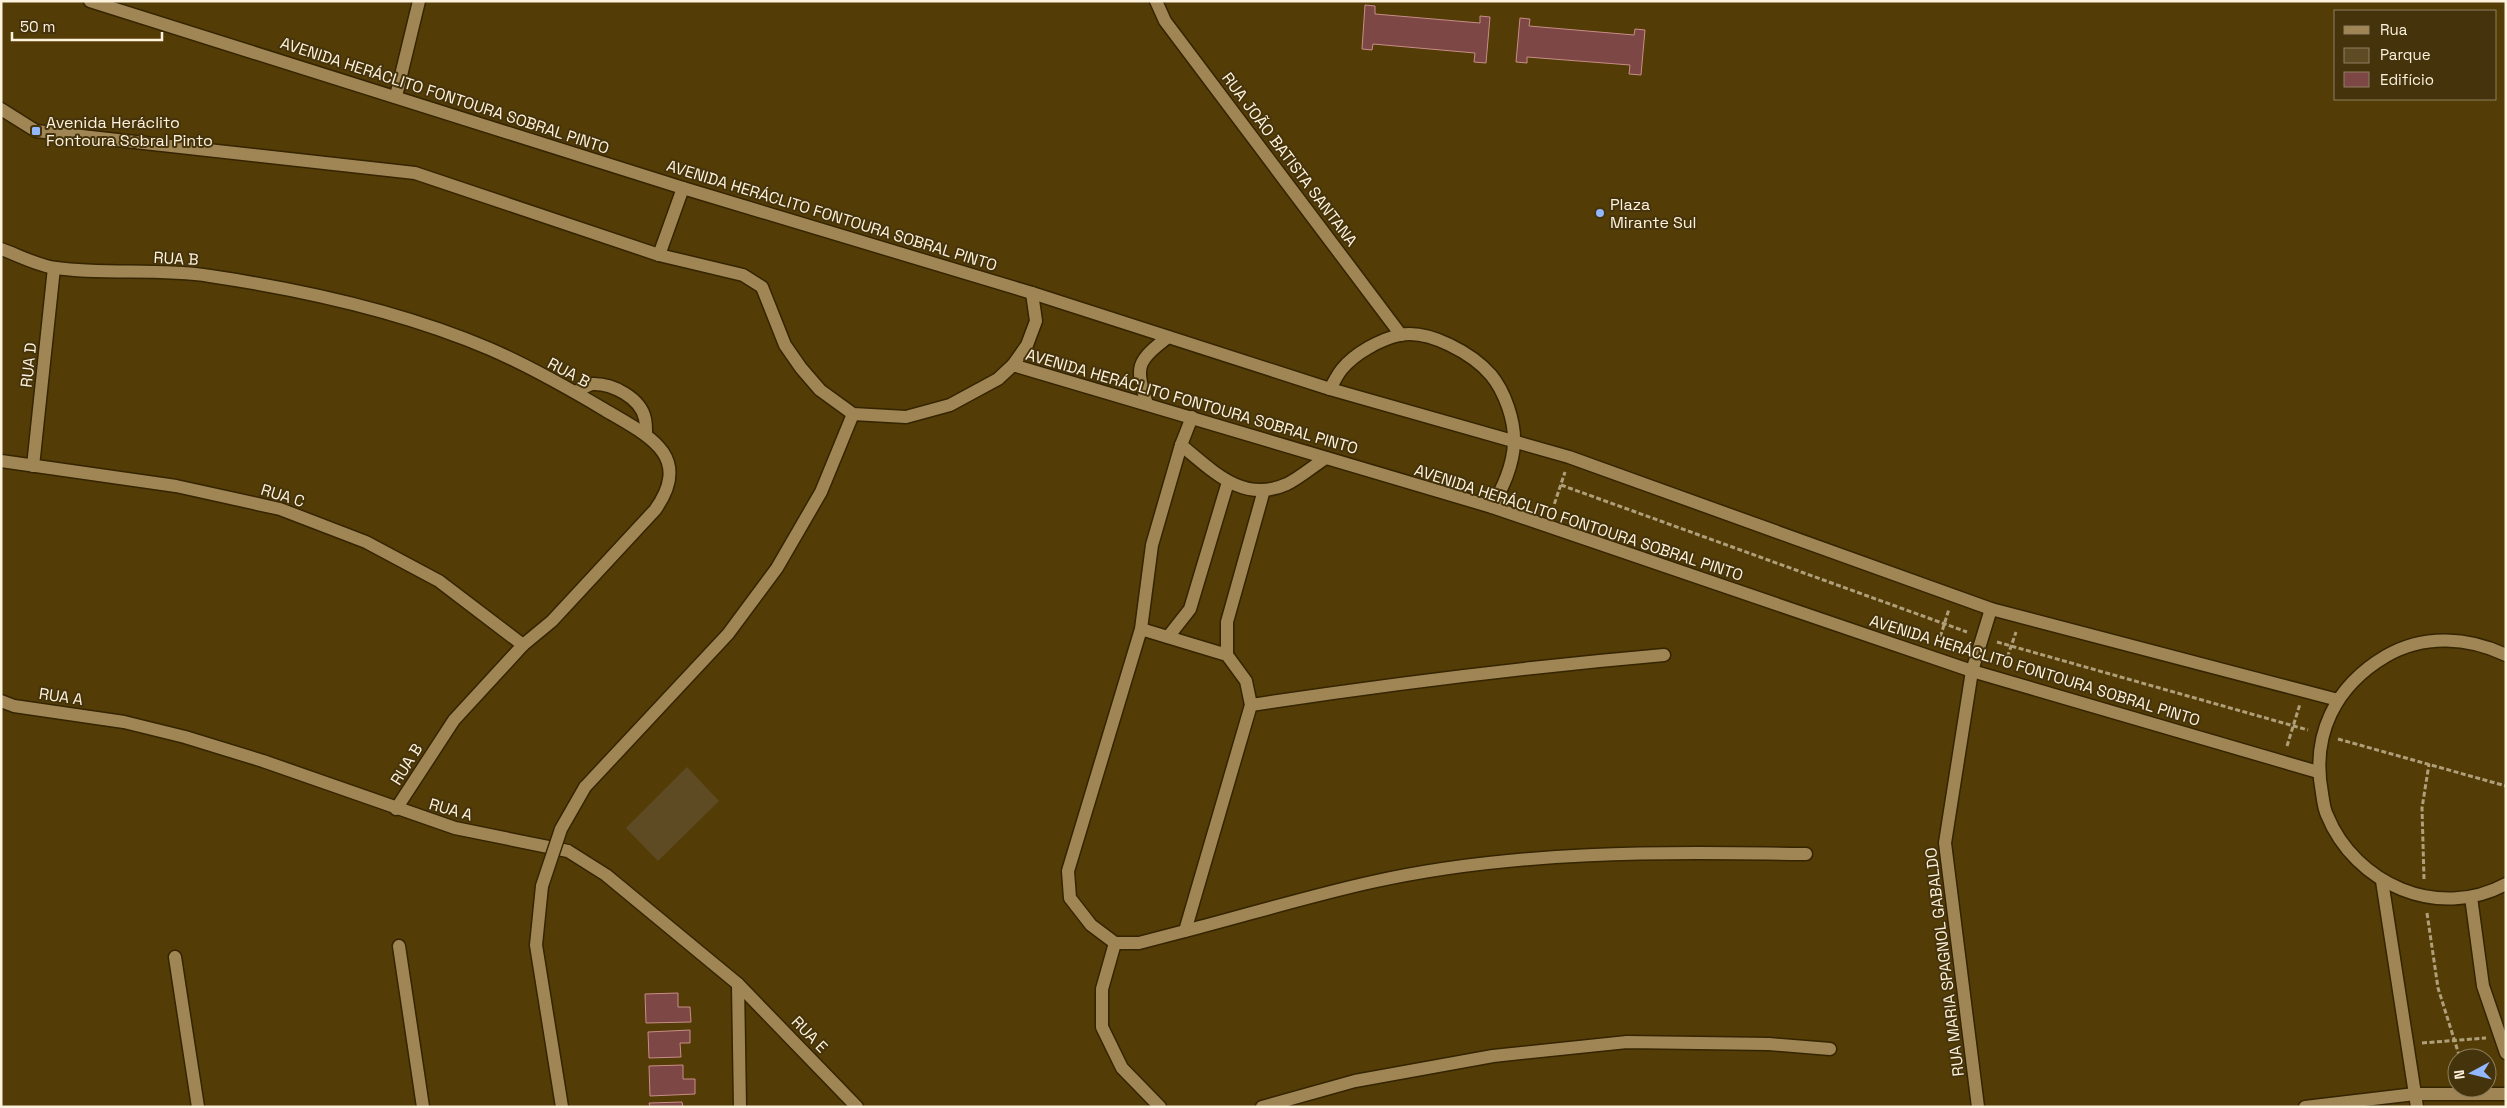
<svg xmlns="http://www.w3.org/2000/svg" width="2507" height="1108" font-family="'Space Grotesk',sans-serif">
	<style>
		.green { fill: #5e4a23 }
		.building { fill: #7c4744; stroke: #c88d89 }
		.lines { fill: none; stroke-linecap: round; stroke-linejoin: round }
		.service-casing { stroke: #352400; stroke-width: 15 }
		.minor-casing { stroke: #352400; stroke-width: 15 }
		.tertiary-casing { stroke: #352400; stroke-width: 15 }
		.path { stroke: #b09f7b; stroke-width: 3; stroke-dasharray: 5 2.5; stroke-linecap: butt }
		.service { stroke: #a08655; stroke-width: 12 }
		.minor { stroke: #a08655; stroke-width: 12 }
		.tertiary { stroke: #a08655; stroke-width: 12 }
		.minor-bridge-casing { stroke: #352400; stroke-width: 15; stroke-linecap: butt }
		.minor-bridge { stroke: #a08655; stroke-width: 12 }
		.poi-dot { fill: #93b7fd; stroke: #45330c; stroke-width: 2 }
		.labels { text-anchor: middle; stroke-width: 4; stroke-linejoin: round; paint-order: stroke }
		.street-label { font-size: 16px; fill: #fdf2dd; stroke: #45330c }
		.poi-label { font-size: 16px; fill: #fdf2dd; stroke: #45330c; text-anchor: start }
	</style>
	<rect width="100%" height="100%" fill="#533c05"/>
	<path class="green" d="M687,767L719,801L658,861L626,828Z"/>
	<g class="building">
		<path d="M1365,5L1375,6V14L1480,23V16L1490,17L1486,63L1474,62L1475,53L1373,44L1372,50L1362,49Z"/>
		<path d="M1520,18L1530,19L1529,26L1634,35L1635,29L1645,30L1641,75L1629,74L1630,65L1527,57V63L1516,62Z"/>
		<path d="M678,993V1007H690L691,1022L646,1023L645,994Z"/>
		<path d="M690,1030V1043H680L681,1057L649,1058L648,1032Z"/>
		<path d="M683,1065V1079H695V1094L650,1096L649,1066Z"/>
		<path d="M682,1102L683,1107H650L649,1103Z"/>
	</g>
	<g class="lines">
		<defs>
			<g id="service">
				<path d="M396,96L419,1"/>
				<path d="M1,249C18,255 38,266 56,268C106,275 159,268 210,276C304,290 401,311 490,349C529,366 568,388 605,410C647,435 694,455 655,510L552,621L523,645L454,720L396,809"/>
				<path d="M575,392C580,390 587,385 592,384C612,383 641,398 645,419C646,423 646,429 646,434"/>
				<path d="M1181,445C1213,471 1243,504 1287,484C1301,477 1313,466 1326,458"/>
				<path d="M1,461L176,486L280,509L366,542L439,581L523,645"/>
				<path d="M33,466L54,268"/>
				<path d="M1141,629L1227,655L1246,681L1251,705L1185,931L1139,943H1115L1091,925L1070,898L1068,871L1141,629L1152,545L1181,445L1192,417"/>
				<path d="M1168,637L1190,609L1228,482"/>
				<path d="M1227,655V622L1264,490"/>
				<path d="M1,701L14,706L124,722L185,737L263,761L455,828L568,851L606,875L738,984L857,1107"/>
				<path d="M1251,705C1389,684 1526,667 1664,655"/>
				<path d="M1185,931C1247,915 1309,896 1372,882C1515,850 1661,852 1806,854"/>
				<path d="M1115,943L1102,989V1027L1122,1068L1160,1107"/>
				<path d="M738,984L740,1107"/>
				<path d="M1262,1107L1355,1081L1493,1056L1627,1042L1769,1044L1830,1049"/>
			</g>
			<g id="minor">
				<path d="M1156,1L1165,21L1401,335"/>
				<path d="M1330,389C1334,382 1337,375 1342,369C1355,353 1381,339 1400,335C1429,329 1473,354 1491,375C1505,392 1515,421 1514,443C1513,466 1503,487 1492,507"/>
				<path d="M585,787L728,634L777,568L821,492L853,414"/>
				<path d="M2382,881L2417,1107"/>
				<path d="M542,886L536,945L562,1107"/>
				<path d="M2471,897L2483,986L2506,1053"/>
				<path d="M399,946L423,1107"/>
				<path d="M175,957L198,1107"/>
				<path d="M1978,1107L1945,843L1972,671L1991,609"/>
				<path d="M2305,1107L2415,1094H2506"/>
			</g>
			<g id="tertiary">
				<path d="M90,1L683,188L1032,293L1330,389L1569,457L1991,609L2338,700"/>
				<path d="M1,109L36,131L415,173L659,255L743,275L762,287L785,345L801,368L820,390L853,414L906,417L950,405L998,379L1013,365L1492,507L1972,671L2318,772"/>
				<path d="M659,255L683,188"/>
				<path d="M1013,365L1027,345L1036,321L1032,293"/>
				<path d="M1147,404C1135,366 1136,362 1168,337"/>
				<path d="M2506,655C2468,637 2424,634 2386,656C2335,686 2311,735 2322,793C2323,800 2324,809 2327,815C2355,884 2438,921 2506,884"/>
			</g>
		</defs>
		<use href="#service" class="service-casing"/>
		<use href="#minor" class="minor-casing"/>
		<use href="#tertiary" class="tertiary-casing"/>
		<g class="path">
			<path d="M1561,485L1967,632"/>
			<path d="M1552,511L1565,472"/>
			<path d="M1997,642L2308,730"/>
			<path d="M1938,644L1949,609"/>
			<path d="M2005,664L2016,632"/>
			<path d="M2338,739L2506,786"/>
			<path d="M2287,746L2300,704"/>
			<path d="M2424,879L2422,808L2429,764"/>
			<path d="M2427,913L2438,988L2460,1058"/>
			<path d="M2422,1043L2486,1038"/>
		</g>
		<use href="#service" class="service"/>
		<use href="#minor" class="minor"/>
		<use href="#tertiary" class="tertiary"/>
		<defs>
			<path id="minor-bridge" d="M542,886L561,829L585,787"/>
		</defs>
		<use href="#minor-bridge" class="minor-bridge-casing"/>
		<use href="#minor-bridge" class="minor-bridge"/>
	</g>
	<g class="poi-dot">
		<rect x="31" y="126" width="10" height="10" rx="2.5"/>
		<circle cx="1600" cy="213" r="5"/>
	</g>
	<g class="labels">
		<g class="street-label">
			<text transform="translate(445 95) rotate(18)" y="6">AVENIDA HERÁCLITO FONTOURA SOBRAL PINTO</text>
			<text transform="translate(1290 159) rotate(53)" y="6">RUA JOÃO BATISTA SANTANA</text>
			<text transform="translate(832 215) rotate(17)" y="6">AVENIDA HERÁCLITO FONTOURA SOBRAL PINTO</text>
			<text transform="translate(176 258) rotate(3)" y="6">RUA B</text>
			<text transform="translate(28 365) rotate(-84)" y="6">RUA D</text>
			<text transform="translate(569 372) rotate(28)" y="6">RUA B</text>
			<text transform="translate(1192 401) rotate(16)" y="6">AVENIDA HERÁCLITO FONTOURA SOBRAL PINTO</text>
			<text transform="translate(283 495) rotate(17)" y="6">RUA C</text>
			<text transform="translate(1579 522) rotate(18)" y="6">AVENIDA HERÁCLITO FONTOURA SOBRAL PINTO</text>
			<text transform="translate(2035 670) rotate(17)" y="6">AVENIDA HERÁCLITO FONTOURA SOBRAL PINTO</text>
			<text transform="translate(61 696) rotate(8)" y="6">RUA A</text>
			<text transform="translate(406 764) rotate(-58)" y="6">RUA B</text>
			<text transform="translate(451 809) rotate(16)" y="6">RUA A</text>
			<text transform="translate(1944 962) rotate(-97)" y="6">RUA MARIA SPAGNOL GABALDO</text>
			<text transform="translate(810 1034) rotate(46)" y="6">RUA E</text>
		</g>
		<g class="poi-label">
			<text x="46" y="128">Avenida Heráclito<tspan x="46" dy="18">Fontoura Sobral Pinto</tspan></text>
			<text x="1610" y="210">Plaza<tspan x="1610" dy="18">Mirante Sul</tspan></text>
		</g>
	</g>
	<rect width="2507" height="1108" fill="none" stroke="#fdf2dd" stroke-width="5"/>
	<rect x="2334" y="10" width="162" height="90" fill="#45330c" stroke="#8f7f60"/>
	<rect x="2344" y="26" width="25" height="8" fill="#a08655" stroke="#8f7f60"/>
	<text x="2380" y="35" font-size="15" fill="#fdf2dd">Rua</text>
	<rect x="2344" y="48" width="25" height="15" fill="#5e4a23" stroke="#8f7f60"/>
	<text x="2380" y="60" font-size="15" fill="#fdf2dd">Parque</text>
	<rect x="2344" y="72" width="25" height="15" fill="#7c4744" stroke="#8f7f60"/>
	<text x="2380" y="85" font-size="15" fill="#fdf2dd">Edifício</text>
	<g transform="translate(2472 1073) rotate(263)"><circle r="24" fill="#45330c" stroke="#8f7f60"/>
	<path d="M0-4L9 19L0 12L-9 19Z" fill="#93b7fd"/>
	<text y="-8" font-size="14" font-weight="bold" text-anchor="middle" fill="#fdf2dd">N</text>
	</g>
	<path d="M12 32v8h150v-8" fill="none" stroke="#fdf2dd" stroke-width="2.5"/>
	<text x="20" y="32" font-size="15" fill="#fdf2dd" stroke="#45330c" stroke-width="4" paint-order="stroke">50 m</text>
</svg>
